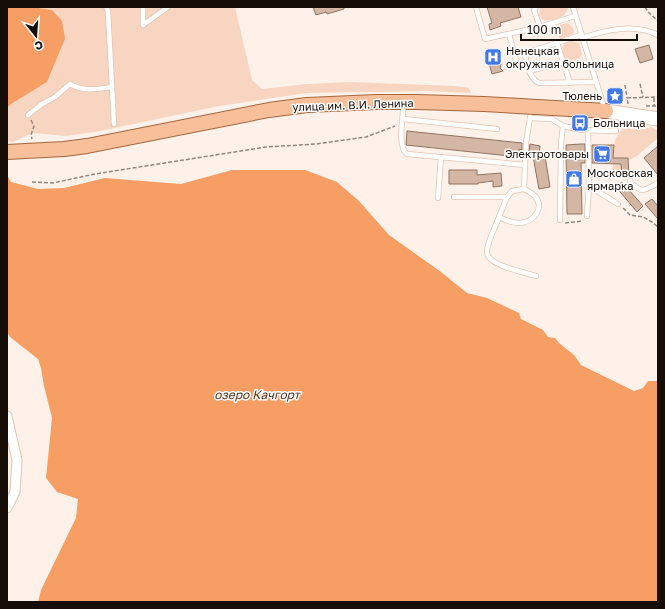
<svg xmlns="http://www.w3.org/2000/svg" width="665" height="609" font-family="'Golos Text',sans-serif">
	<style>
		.green { fill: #f8d5c0 }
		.water { fill: #f69e64 }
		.building { fill: #d4b6a4; stroke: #907463 }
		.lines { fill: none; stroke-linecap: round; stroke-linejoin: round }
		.lane-casing { stroke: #e2c4b2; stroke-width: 6 }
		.street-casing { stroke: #e2c4b2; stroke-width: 11 }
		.secondary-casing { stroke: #e2c4b2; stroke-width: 15 }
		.primary-casing { stroke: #a5663c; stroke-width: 16 }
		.path { stroke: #938881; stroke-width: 1.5; stroke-dasharray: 4 2; stroke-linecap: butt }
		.lane { stroke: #fff; stroke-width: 4.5 }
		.street { stroke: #fff; stroke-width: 9 }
		.secondary { stroke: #fff; stroke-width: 13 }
		.primary { stroke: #f7c09b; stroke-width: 14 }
		.labels { text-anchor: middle; stroke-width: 3; stroke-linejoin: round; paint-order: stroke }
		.poi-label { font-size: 11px; fill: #170d07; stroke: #fff; text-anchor: start }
		.street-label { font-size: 11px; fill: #170d07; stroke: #fff }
		.water-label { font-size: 12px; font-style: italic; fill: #522e16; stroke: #fff }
	</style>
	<rect width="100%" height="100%" fill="#fdf1e9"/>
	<g class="green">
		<path d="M31,7H235L252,80L262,89L307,84L349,82L456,86L469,88L471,93L423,91L307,93L219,106L100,131L66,136L32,133L13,142L7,141V108L11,104L47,82L65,39L52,10Z"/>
		<path d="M541,7H568V8C567,11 565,14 563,16C554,22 533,24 541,7Z"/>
		<path d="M568,23L573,28L574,31L573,34L561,39C556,35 555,30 559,25Z"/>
		<path d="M572,41L579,43L582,55C578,60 573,61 567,61L564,57L562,47L565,43Z"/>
		<path d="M651,127L658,130V138L638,155L628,161V158H621L622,176L612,172C612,169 613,167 613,163C615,147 611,139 624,128L644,129Z"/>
	</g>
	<g class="water">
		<path d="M7,7H31L52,10L62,21L65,39L47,82L11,104L7,108Z"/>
		<path d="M232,170H305L337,182L359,201L389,235L441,272L467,293L487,298L519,313L521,319L543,330L548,337L555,338L559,343L574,355L581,365L634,391L643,388L648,381H657L658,382V602H38L41,590L76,518L78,499L57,492L46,478L52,418L44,386L41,368L38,359L10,337L7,332V175L11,182L38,189L64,188L105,178L181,184Z"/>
	</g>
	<g class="building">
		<path d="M313,7H344V9L327,14L326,12L316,15Z"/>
		<path d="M487,7H518L521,17L500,23L501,26L490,30L489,24L492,23Z"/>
		<path d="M649,45L653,59L640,63L635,49Z"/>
		<path d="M499,56L501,65L500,68L503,71L492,74L488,59Z"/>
		<path d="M407,131L522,143V150L519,149V157L406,145Z"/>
		<path d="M530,144L540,146L539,157L545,156L550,187L539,189L532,151H529Z"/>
		<path d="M581,144H585V163H581L582,214H567L566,145Z"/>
		<path d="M592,145H614L613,158H628L629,176H622L621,164L592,163Z"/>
		<path d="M658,146V175L644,158Z"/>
		<path d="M449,170H477V175L501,173L502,186L493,187V181L478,183V184H449Z"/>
		<path d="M622,182L643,206L637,212L616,187Z"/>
		<path d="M652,199L658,206V219L645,204Z"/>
	</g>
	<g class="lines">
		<defs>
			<g id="lane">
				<path d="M106,7L108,11L114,124"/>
				<path d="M143,7V25"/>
				<path d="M476,7L485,39L540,27L575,16"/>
				<path d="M536,7L534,10L540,27"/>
				<path d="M573,7L605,110"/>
				<path d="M143,25L168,7"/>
				<path d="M581,35L529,52L525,56C528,66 529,78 539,83L596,82"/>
				<path d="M582,38C606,30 634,23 658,35"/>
				<path d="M557,43L570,83"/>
				<path d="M504,67L514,64L516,60L509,34"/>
				<path d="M529,71L563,62"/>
				<path d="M404,104C403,116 397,147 407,154L525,165"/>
				<path d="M28,115L42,104L55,97L70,84C84,92 97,89 112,87"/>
				<path d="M530,117V118L552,119L563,126"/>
				<path d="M403,119L497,129"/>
				<path d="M588,130L589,186L618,204"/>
				<path d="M630,181C641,194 644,191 658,183"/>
				<path d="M524,189C528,191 532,193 535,196C545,208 534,221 521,223C513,224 506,220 499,217L507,197L512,191Z"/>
				<path d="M524,189L526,143L530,118"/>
				<path d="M454,197H507"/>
				<path d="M438,198L441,157"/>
				<path d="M587,216L589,186"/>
				<path d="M499,217C496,226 486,244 487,253C489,266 524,272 536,276"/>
				<path d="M560,220L561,143L563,126L582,130L616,131"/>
			</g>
			<path id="street" d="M7,416L17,460L15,492L7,508"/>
			<path id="secondary" d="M606,111L658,119"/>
			<path id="primary" d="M7,152L64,149L87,146L269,110L307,105L376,102H417L484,104L606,111"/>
		</defs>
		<use href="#lane" class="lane-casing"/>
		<use href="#street" class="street-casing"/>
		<use href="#secondary" class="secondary-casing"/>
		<use href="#primary" class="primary-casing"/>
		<g class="path">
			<path d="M645,7L648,12L658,21"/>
			<path d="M640,84L643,97"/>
			<path d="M625,85L627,98"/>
			<path d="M654,98V106"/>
			<path d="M628,104L627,98L658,97"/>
			<path d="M646,106H658"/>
			<path d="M31,120L34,126L31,135L32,139"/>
			<path d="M32,182L53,183L95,174L266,147L316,144L366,137L395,126"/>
			<path d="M623,208L630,215L643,217L652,222L658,227"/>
			<path d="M565,223L583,221"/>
		</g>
		<use href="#lane" class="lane"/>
		<use href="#street" class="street"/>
		<use href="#secondary" class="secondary"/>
		<use href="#primary" class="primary"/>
	</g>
	<defs>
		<symbol id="hospital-square" viewBox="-11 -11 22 22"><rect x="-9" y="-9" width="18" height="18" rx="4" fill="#4277e8" stroke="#fff"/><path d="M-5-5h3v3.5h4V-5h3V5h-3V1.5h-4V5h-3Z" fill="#fff"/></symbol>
		<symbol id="sight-square" viewBox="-11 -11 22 22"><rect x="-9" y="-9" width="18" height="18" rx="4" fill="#4277e8" stroke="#fff"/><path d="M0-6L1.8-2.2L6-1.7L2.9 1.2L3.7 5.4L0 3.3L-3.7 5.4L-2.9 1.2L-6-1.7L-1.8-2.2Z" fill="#fff"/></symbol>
		<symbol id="bus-square" viewBox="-11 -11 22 22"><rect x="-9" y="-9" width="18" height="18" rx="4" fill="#4277e8" stroke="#fff"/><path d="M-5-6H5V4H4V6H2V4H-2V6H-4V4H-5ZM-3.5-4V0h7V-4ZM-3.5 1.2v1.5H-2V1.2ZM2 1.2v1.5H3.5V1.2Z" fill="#fff"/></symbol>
		<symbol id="supermarket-square" viewBox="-11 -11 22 22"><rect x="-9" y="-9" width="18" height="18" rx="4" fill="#4277e8" stroke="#fff"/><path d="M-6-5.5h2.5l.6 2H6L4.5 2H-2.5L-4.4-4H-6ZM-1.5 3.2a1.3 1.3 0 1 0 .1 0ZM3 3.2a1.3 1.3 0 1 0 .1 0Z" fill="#fff"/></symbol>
		<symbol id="shop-square" viewBox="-11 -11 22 22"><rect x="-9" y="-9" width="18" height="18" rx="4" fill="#4277e8" stroke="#fff"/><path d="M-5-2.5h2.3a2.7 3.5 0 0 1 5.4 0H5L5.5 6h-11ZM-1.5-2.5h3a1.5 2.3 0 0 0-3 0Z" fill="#fff"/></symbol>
	</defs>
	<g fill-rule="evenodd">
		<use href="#hospital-square" x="483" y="47" width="20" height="20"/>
		<use href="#sight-square" x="605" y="86" width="20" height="20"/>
		<use href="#bus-square" x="570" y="113" width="20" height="20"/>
		<use href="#supermarket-square" x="592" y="144" width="20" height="20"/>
		<use href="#shop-square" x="564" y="169" width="20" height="20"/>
	</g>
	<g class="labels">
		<g class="poi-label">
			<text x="506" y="55">Ненецкая<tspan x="506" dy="13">окружная больница</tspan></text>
			<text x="602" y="100" text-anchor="end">Тюлень</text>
			<text x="593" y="127">Больница</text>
			<text x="589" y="158" text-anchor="end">Электротовары</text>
			<text x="587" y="177">Московская<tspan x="587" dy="13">ярмарка</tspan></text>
		</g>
		<g class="street-label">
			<text transform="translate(353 105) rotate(-2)" y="4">улица им. В.И. Ленина</text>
		</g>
		<g class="water-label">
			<text x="257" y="399">озеро Качгорт</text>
		</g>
	</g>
	<rect width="665" height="609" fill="none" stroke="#170d07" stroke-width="16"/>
	<g transform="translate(36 36) rotate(163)" stroke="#ffffff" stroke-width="3" paint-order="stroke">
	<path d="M0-3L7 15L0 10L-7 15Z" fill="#170d07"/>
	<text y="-6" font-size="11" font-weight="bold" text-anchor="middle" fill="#170d07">С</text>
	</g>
	<path d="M521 34v6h116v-6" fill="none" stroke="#170d07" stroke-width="2"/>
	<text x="527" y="34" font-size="12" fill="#170d07" stroke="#ffffff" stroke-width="3" paint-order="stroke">100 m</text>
</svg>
